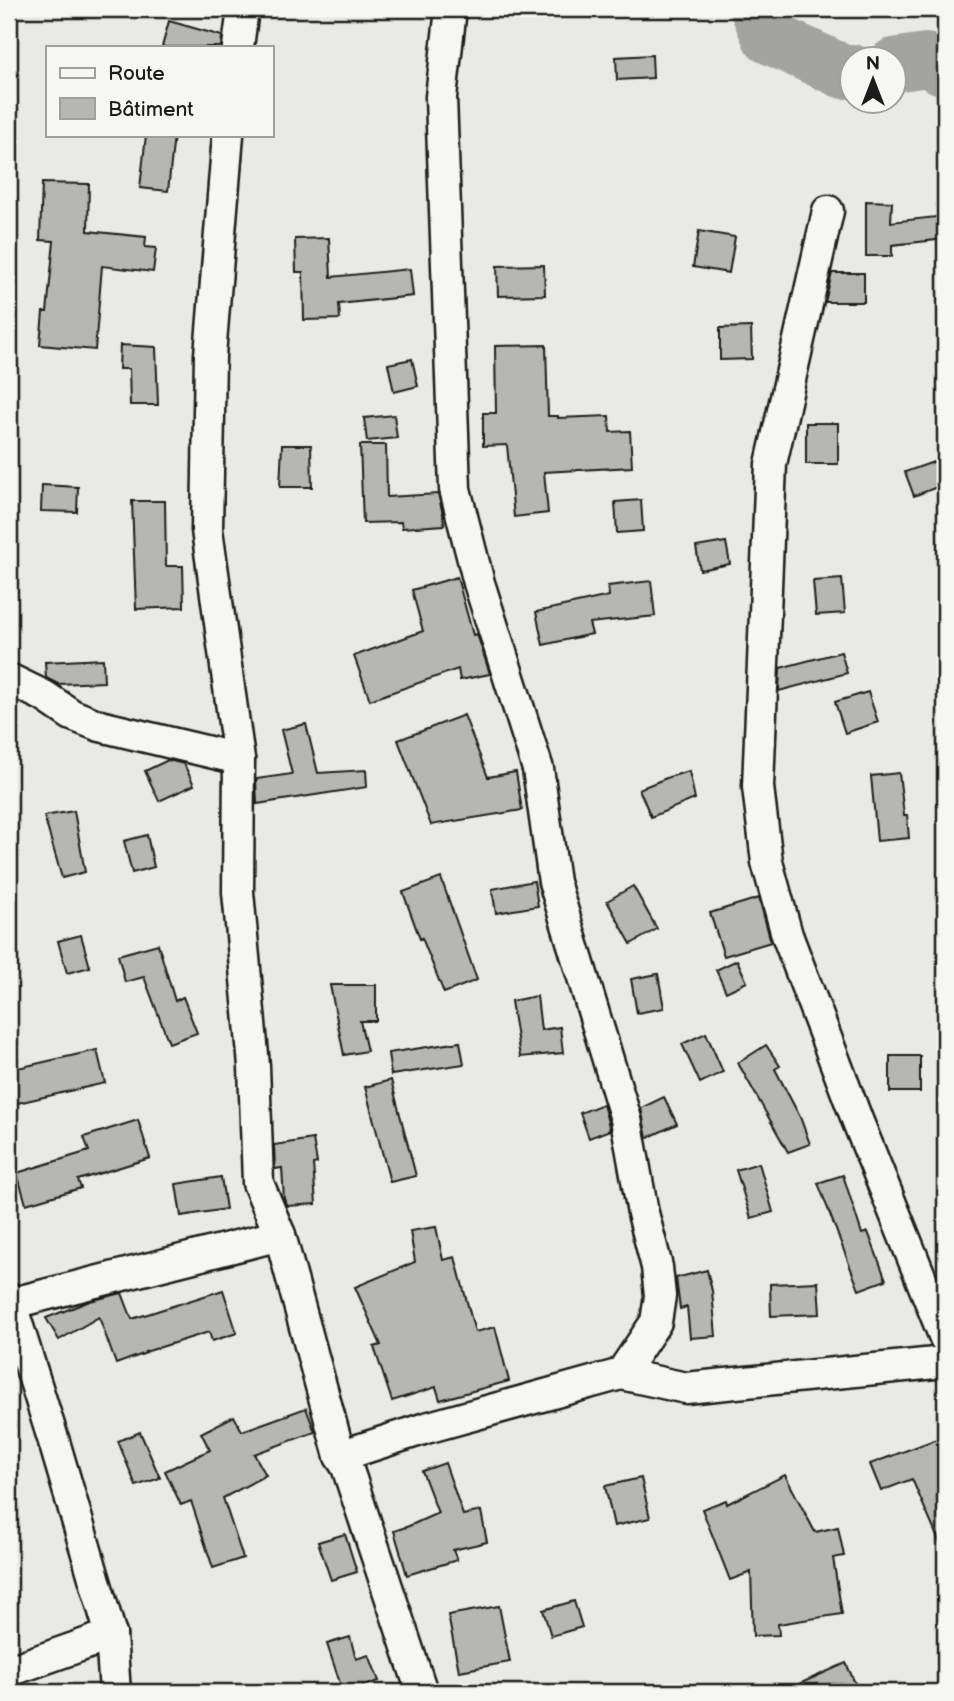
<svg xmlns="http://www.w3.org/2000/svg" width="954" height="1701" font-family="'Balsamiq Sans',sans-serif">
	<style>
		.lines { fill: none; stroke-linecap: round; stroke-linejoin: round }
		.river { stroke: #a3a3a1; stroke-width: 54 }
		.building { fill: #b6b6b3; stroke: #1c1c1c; stroke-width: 2 }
		.street-casing { stroke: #1c1c1c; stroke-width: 35 }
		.street { stroke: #f6f6f2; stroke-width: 30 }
	</style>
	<rect width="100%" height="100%" fill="#e9e9e5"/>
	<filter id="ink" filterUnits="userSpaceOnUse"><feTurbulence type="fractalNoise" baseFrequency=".0143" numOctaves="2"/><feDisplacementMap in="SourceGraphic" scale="14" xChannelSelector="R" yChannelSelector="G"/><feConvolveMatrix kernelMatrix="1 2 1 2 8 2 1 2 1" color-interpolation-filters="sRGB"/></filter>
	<g filter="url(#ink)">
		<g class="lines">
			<g class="river">
				<path d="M757,9L769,37L844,72L852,71"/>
				<path d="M894,65L926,60L945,69"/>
			</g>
		</g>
		<g class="building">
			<path d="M169,21L222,36L221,47H162Z"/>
			<path d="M652,55L653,78L617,80L616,57Z"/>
			<path d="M146,135H174L168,191L140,188Z"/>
			<path d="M42,183L89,184L88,231L146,237L145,247L156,248L153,272L102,266L95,350L40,345L43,312H47L54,241L40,240Z"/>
			<path d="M866,201L892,202L891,222L945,216V239L892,245V256H866Z"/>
			<path d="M699,231L735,237L729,273L693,267Z"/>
			<path d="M329,238L331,277L410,269L413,296L339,304L340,319L304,320L303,272H296L295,239Z"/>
			<path d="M544,265L545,295L498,296L497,266Z"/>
			<path d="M832,273H864V302H825Z"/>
			<path d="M751,327L752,359L720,360V328Z"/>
			<path d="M120,345L156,347L158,405H130L129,369H119Z"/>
			<path d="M546,345L548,416H558V418L609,416L610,432L630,431L632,467L544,472L548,513L514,517L507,445L483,446V413H496L495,346Z"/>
			<path d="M412,359L418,386L394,392L388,364Z"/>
			<path d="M394,415L397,438L367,441L364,418Z"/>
			<rect x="806" y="423" width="32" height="41"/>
			<path d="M282,445H311L312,487H280Z"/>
			<path d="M360,445H386L387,497L438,494L443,514L444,525L402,528L401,522L363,523Z"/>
			<path d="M936,461L945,484L914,496L905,472Z"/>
			<path d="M42,485L78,487L77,512L41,511Z"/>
			<path d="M641,500L643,531L617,533L615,502Z"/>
			<path d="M132,501H165L166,566H183L184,607L136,609Z"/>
			<path d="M726,542L730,564L700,570L696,547Z"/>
			<path d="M457,577L473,635L477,634L490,674L460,680L458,669L370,700L354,656L423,631L412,590Z"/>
			<path d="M842,579L845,613L816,615L813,581Z"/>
			<path d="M651,581L655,616L589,623L592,634L543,645L536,612L609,596L608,586Z"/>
			<path d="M841,652L847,673L779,691L780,668Z"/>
			<path d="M103,659L104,682L58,684L46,678L45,662Z"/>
			<path d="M868,692L878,722L845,733L835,702Z"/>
			<path d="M464,715L488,777L516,772L522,810L431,825L398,740Z"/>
			<path d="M306,724L318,773L366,770L367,787L257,804L256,779L292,774L281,730Z"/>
			<path d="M168,760L184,764L194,785L159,801L145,771Z"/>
			<path d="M689,771L695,799L651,817L639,789L669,777Z"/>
			<path d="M899,773L904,815H907L909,838L877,841L871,776Z"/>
			<path d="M74,811L85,872L62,878L44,816Z"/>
			<path d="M147,835L154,867L132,873L124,841Z"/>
			<path d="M441,878L477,980L444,993L422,938L420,939L403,892Z"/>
			<path d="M534,881L538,906L496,913L492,889Z"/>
			<path d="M633,886L657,929L631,944L607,901Z"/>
			<path d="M759,898L771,942L724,956L710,913Z"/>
			<path d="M81,935L90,967L67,973L58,941Z"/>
			<path d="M158,944L175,1001L183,997L197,1033L169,1043L144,977L125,982L118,955Z"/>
			<path d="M737,960L747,982L726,992L716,970Z"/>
			<path d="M658,974L664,1008L637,1013L631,979Z"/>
			<path d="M330,985H376V1021H360L367,1051L344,1055Z"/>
			<path d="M537,996L541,1030L560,1027L563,1053L520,1057L511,1001Z"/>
			<path d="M706,1033L723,1072L700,1083L682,1044Z"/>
			<path d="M460,1042L464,1064L391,1075L388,1053Z"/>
			<path d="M766,1045L780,1066L775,1069L800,1117L810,1144L788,1152L738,1063Z"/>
			<path d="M97,1050L105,1083L9,1105V1070Z"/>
			<rect x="890" y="1056" width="30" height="36"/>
			<path d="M391,1080L416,1176L390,1182L365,1087Z"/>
			<path d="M664,1097L677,1124L647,1138L641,1108Z"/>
			<path d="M603,1104L610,1130L589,1138L580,1113Z"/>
			<path d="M138,1120L150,1158L78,1180L81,1188L26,1204L17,1173L89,1151L84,1137Z"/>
			<path d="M313,1139L317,1163L313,1164L316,1204L287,1206L284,1199L282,1168L275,1169L274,1145Z"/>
			<path d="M759,1163L773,1212L751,1218L736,1170Z"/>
			<path d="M843,1175L862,1234L868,1232L886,1280L859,1290L818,1183Z"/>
			<path d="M221,1177L226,1209L181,1216L176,1184Z"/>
			<path d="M436,1227L443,1260L455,1257L475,1332L495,1327L509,1381L440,1400L436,1387L392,1401L374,1347L381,1345L355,1287L415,1262L410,1231Z"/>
			<path d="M707,1270L712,1291L716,1336L690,1338L687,1307L680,1309L676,1278Z"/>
			<path d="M818,1282L820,1314L771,1316L770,1284Z"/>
			<path d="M223,1290L237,1333L212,1341L209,1332L145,1352L146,1353L116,1364L99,1317L59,1340L46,1318L90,1301L122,1293L132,1319Z"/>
			<path d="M306,1408L315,1432L254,1454L266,1475L223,1498L243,1558L213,1568L191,1501L181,1505L165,1471L210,1450L201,1433L234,1416L242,1431Z"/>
			<path d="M140,1432L160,1478L136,1486L118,1441Z"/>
			<path d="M945,1436V1555L912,1479L881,1491L870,1464Z"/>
			<path d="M445,1463L463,1515L481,1511L487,1542L453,1550L457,1560L407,1575L394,1531L409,1526L438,1513L422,1471Z"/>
			<path d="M785,1475L815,1532L838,1527L844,1556L833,1558L842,1614L778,1624L779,1635L753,1636L751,1572L730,1580L702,1509L726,1500L727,1504Z"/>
			<path d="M641,1478L650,1518L614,1526L605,1486Z"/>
			<path d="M345,1534L357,1572L331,1580L318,1542Z"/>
			<path d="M574,1601L582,1627L551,1636L543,1610Z"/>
			<path d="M499,1606L510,1662L459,1671L448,1615Z"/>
			<path d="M350,1637L356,1659L369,1655L379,1681L363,1686L365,1692H343L327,1644Z"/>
			<path d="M846,1663L859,1692H781Z"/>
		</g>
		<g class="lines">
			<defs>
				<g id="street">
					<path d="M451,9L441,97L455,489L479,583L538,769L554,882L626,1119L643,1213L657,1267L660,1296L656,1322L621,1374"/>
					<path d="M238,47L243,9"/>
					<path d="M228,135L210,355L207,530L239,759L238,892L254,1066L258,1183L280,1235L340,1456L347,1467L422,1692"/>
					<path d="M828,211L771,464L758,787L767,862L787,935L858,1122L945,1338"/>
					<path d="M9,679L44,696L72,715L100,726L239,759"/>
					<path d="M9,1298L55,1445L111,1635L115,1692"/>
					<path d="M9,1304L280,1235"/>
					<path d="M340,1456L426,1428L621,1374L686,1388L945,1362"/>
					<path d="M9,1671L111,1635"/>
				</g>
			</defs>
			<use href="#street" class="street-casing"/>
			<use href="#street" class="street"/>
		</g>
	</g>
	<rect width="954" height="1701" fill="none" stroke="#f6f6f2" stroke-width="35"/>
	<rect x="18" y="18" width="919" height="1666" fill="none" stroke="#1c1c1c" stroke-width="2.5" filter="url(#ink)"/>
	<rect x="46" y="46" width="228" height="91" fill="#f6f6f2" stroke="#9f9f9c" stroke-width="2"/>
	<rect x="60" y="68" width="35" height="10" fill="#f6f6f2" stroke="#9f9f9c" stroke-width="2"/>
	<text x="108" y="80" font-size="21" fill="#1c1c1c">Route</text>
	<rect x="60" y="98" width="35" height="21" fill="#b6b6b3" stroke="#9f9f9c" stroke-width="2"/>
	<text x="108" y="116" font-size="21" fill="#1c1c1c">Bâtiment</text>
	<g transform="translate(873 80)"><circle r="33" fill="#f6f6f2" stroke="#9f9f9c" stroke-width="2"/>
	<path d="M0-5L12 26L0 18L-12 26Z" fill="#1c1c1c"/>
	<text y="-10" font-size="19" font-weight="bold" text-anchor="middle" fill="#1c1c1c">N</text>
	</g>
</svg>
